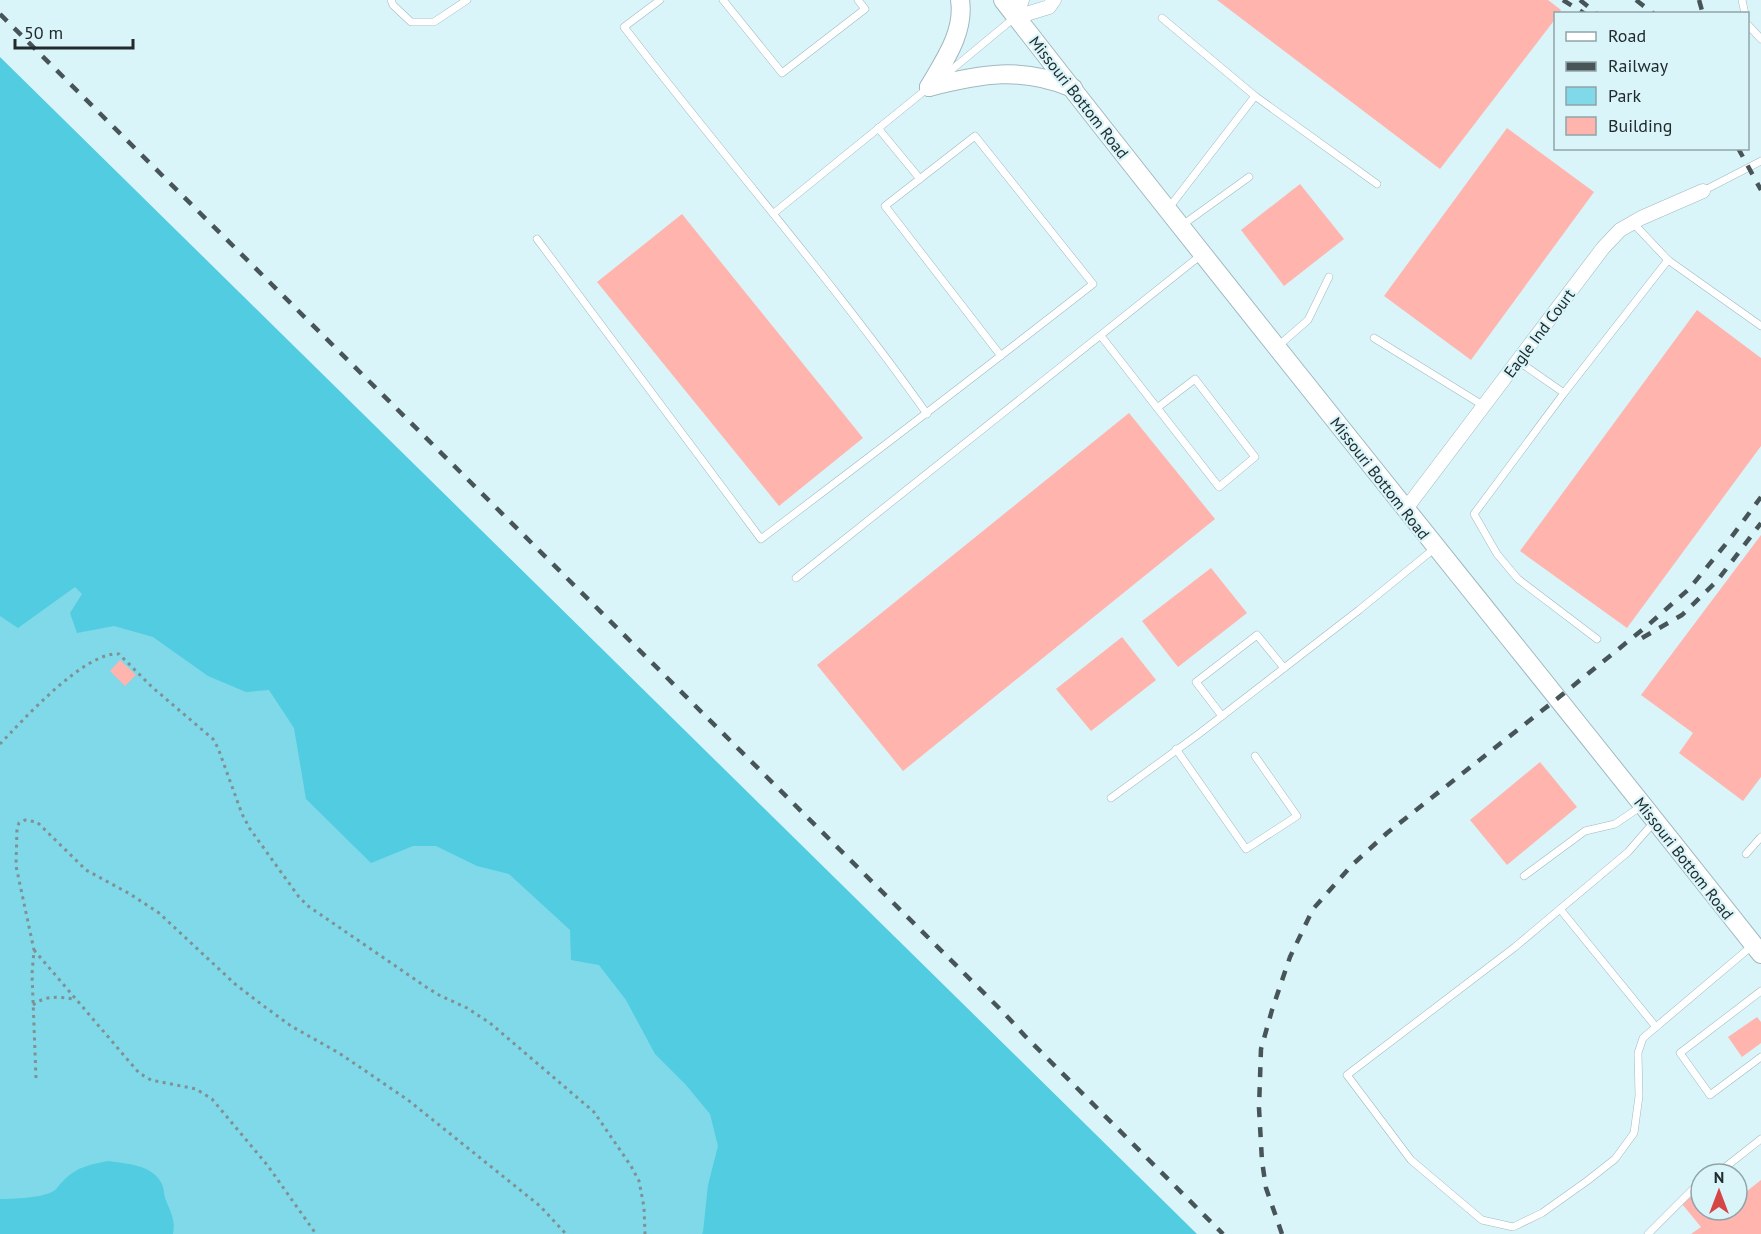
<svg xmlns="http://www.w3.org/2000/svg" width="1761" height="1234" font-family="'PT Sans',sans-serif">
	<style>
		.green { fill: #7fd9e9 }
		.forest { fill: #51cce1 }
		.building { fill: #ffb4ae }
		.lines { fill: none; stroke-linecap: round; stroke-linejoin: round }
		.lane-casing { stroke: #a0b9be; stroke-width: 8 }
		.street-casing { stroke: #a0b9be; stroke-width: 15 }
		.secondary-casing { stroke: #a0b9be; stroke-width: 20 }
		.path { stroke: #7e9194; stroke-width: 3; stroke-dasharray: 3 4.5; stroke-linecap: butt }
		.lane { stroke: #fff; stroke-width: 7 }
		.street { stroke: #fff; stroke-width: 14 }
		.secondary { stroke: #fff; stroke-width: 18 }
		.rail { stroke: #485558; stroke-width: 4.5; stroke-dasharray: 10 10; stroke-linecap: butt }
		.labels { text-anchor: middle; stroke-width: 4.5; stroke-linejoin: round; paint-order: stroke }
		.street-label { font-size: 16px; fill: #212b2d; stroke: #daf5fa }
	</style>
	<rect width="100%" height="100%" fill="#daf5fa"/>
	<path class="green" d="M0,406L799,1114L754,1234H0Z"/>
	<g class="forest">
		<path d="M0,57L1197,1234H702L703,1232L708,1185L718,1146L710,1114L686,1085L655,1054L626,1000L599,965L571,960L570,930L509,874L477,866L436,846H413L371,863L306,799L294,728L269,690L246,692L208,676L153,637L114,626L77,633L70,613L82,594L75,587L18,628L0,616Z"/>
		<path d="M108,1161C127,1164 152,1164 162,1184C164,1188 164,1194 165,1198C170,1211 176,1220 173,1234H0V1199C13,1199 40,1198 52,1192C57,1190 60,1183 65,1179C77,1167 92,1164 108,1161Z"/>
	</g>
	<g class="building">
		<path d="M1217,0H1548L1561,10L1559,14H1556V18L1440,169Z"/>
		<path d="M1507,128L1594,192L1471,360L1384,296Z"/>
		<path d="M1300,184L1344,239L1284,286L1241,230Z"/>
		<path d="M682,214L863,438L779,506L597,282Z"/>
		<path d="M1697,310L1761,358V446L1627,628L1520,551Z"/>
		<path d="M1129,413L1215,519L903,771L817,665Z"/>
		<path d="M1761,535V777L1743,801L1679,753L1693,733L1641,695Z"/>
		<path d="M1211,568L1247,613L1178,667L1142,621Z"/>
		<path d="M1122,637L1156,680L1091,731L1056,689Z"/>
		<path d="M120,660L136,675L125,686L110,671Z"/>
		<path d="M1540,762L1577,807L1507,865L1470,820Z"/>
		<path d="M1757,1017L1761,1022V1043L1742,1057L1728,1037Z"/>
		<path d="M1761,1180V1234H1691L1701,1227L1682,1204L1701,1189V1210H1737V1199Z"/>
	</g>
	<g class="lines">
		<defs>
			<g id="lane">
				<path d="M391,0L393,5L411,22H434L467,0"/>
				<path d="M660,0L624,27C724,157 832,280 927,414"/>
				<path d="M723,0L782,73L865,9L858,0"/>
				<path d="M1742,0L1745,14"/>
				<path d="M1162,18L1255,96"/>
				<path d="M1748,25L1761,39"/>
				<path d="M944,76L1014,18"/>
				<path d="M878,128L920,179"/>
				<path d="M1703,191L1761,161"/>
				<path d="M1168,209L1255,96L1377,184"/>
				<path d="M774,213L928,88"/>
				<path d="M1633,223L1668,260"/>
				<path d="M1181,226L1249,177"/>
				<path d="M537,239L761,539C872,455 983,370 1093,284L975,136L885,206L1001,356"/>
				<path d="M1101,336L1219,487L1255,457L1195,379L1157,408"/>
				<path d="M1374,338L1484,406"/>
				<path d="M1277,347L1308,320L1329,277"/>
				<path d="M1518,361L1564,393L1474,514L1497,554L1518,579L1597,639"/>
				<path d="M1564,393L1668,260L1761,326"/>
				<path d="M796,578L1201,255"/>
				<path d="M1222,716L1196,682L1257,635L1284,668"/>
				<path d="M1176,749L1246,849L1297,816L1255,756"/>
				<path d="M1111,798L1200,733L1359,610L1435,548"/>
				<path d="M1655,821L1628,852L1515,947L1347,1075L1411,1160L1482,1220L1513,1227L1542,1213L1587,1181L1615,1159L1634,1133L1639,1096L1638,1053L1643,1038L1753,945"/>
				<path d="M1746,854L1761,837"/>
				<path d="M1524,876L1585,831L1615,824L1643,805"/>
				<path d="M1560,909L1656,1027"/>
				<path d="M1761,991L1680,1053L1710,1095L1761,1057"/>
				<path d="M1711,1174L1723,1169L1761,1139"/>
				<path d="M1648,1234L1701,1181"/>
			</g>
			<g id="street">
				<path d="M1016,17L1049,7L1054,0"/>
				<path d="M1016,17L1022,0"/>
				<path d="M1405,510L1603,248L1620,230L1641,218L1703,191"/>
			</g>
			<g id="secondary">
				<path d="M1003,0C1252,321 1509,635 1761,954"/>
				<path d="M929,87C981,74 1021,66 1073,88"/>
				<path d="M929,87C944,61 965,32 960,0"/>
			</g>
		</defs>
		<use href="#lane" class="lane-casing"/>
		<use href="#street" class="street-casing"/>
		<use href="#secondary" class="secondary-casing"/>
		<g class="path">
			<path d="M0,744C23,720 85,651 119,654L152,687L213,739L218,748L242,814L250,829L299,897L308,906L426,987L439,995L467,1008L490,1023L594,1112L631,1166L639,1181L644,1207L645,1234"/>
			<path d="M34,950L139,1073L151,1080L196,1089L212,1099L268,1166L316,1234"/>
			<path d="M33,1005C46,995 58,997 74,999"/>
			<path d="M36,1078L32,974L34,950L16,866L17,829L19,823L25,820L37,822L86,870L130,894L159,913L235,984L261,1004L291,1026L339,1053L408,1100L540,1206L566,1234"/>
		</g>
		<use href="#lane" class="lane"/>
		<use href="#street" class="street"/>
		<use href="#secondary" class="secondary"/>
		<g class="rail">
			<path d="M1563,0L1585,14"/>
			<path d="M1580,0L1597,14"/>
			<path d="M1636,0L1654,14"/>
			<path d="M1699,0L1703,14"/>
			<path d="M0,14L1004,1013L1025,1036L1223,1234"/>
			<path d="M1738,148L1761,190"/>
			<path d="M1642,638L1682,615L1717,581L1761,523"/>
			<path d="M1282,1234L1266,1188L1262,1161L1259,1108L1261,1049L1272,1010L1290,957L1313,909L1351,866L1387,833L1558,698L1647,626L1689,589L1730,539L1761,497"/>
		</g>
	</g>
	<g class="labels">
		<g class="street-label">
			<text transform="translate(1079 97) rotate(52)" y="6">Missouri Bottom Road</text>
			<text transform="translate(1539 333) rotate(-53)" y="6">Eagle Ind Court</text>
			<text transform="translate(1380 478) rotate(52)" y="6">Missouri Bottom Road</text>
			<text transform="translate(1684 858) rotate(52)" y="6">Missouri Bottom Road</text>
		</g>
	</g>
	<rect x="1554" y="12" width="195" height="138" fill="#daf5fa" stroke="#90a4a8" stroke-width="1.5"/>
	<rect x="1566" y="32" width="30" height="9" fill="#ffffff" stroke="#90a4a8" stroke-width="1.5"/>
	<text x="1608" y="42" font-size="18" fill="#212b2d">Road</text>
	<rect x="1566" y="62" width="30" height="9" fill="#485558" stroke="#90a4a8" stroke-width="1.5"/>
	<text x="1608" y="72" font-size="18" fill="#212b2d">Railway</text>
	<rect x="1566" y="87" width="30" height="18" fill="#7fd9e9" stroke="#90a4a8" stroke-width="1.5"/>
	<text x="1608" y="102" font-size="18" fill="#212b2d">Park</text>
	<rect x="1566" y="117" width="30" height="18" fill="#ffb4ae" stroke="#90a4a8" stroke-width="1.5"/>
	<text x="1608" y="132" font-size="18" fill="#212b2d">Building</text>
	<g transform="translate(1719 1192)"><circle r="28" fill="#daf5fa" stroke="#90a4a8" stroke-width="1.5"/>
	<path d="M0-4.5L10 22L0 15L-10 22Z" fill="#d54646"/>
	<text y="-9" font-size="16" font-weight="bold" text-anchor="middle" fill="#212b2d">N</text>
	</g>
	<path d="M15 39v9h118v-9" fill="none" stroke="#212b2d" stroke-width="3"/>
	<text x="24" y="39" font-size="18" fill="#212b2d" stroke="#daf5fa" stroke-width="4.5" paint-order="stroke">50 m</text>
</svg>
